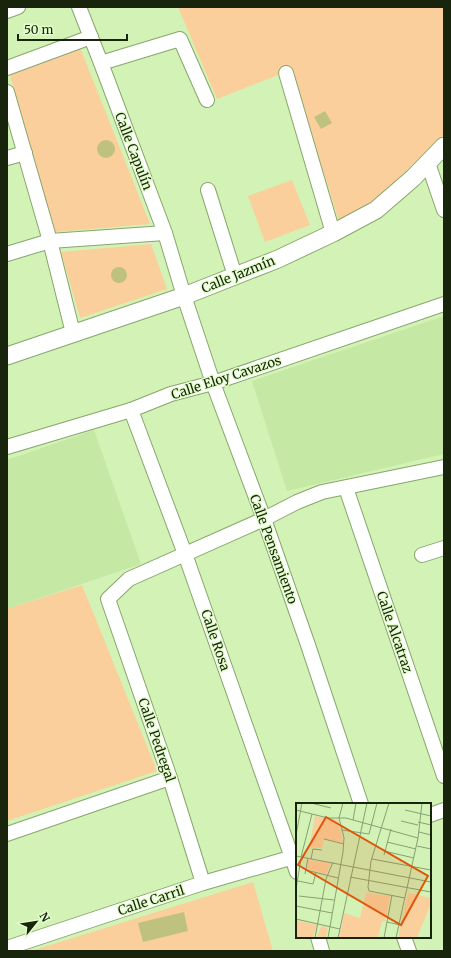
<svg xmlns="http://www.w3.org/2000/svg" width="451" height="958" font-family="Merriweather,serif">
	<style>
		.built { fill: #c5e8a4 }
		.green { fill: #fbcf9b }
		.building { fill: #bfc27f }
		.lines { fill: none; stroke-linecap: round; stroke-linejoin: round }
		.minor-casing { stroke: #88a66c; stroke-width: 16 }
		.tertiary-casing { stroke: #88a66c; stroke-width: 19 }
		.minor { stroke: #fff; stroke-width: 14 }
		.tertiary { stroke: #fff; stroke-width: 17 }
		.labels { text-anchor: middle; stroke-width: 3; stroke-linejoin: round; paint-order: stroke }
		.street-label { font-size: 13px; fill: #19240d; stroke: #e3fecc }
		.inset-road { fill: none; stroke: #88a072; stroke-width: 1 }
		.view { fill: #de560c; fill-opacity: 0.15; stroke: #de560c; stroke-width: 2 }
		.inset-edge { fill: none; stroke: #19240d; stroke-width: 2 }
	</style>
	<rect width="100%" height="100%" fill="#d2f3b5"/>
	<g class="built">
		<path d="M444,316V454L287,491L252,381Z"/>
		<path d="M94,430L141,564L7,609V460Z"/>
	</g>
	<g class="green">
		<path d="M178,7H444V134L374,202L339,221L291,70L217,99Z"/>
		<path d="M79,45L150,224L55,232L9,72Z"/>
		<path d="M292,180L310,225L265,242L248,196Z"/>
		<path d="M151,244L167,289L80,318L61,252Z"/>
		<path d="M82,585L157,771L7,821V609Z"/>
		<path d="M253,882L273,951H31Z"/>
	</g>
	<g class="building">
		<path d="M325,111L332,123L321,129L314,117Z"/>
		<circle cx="106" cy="149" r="9"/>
		<circle cx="119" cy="275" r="8"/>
		<path d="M184,912L188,931L143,942L138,923Z"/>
	</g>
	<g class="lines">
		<defs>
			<g id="minor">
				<path d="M79,7L101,63L165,233L184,296L213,383L264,519L308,645L361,804"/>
				<path d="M7,11L18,7"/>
				<path d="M101,63L180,39L207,100"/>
				<path d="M7,68L91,37"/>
				<path d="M286,73L333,233"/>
				<path d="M7,92L50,241L73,333"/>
				<path d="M7,158L25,153"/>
				<path d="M428,163L444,210"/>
				<path d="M208,190L235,276"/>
				<path d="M7,254L50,241L165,233"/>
				<path d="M131,410L185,554L297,872"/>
				<path d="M7,447L131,410L171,394L213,383L444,304"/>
				<path d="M346,488L444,776"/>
				<path d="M422,555L444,548"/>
				<path d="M430,815L444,810"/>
				<path d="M7,834L170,778"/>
				<path d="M203,883L170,778L108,599L129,579L264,519L297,502L322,492L444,467"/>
				<path d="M318,937L322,951"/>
				<path d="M404,937L409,951"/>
				<path d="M7,948L203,883L297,856"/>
			</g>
			<path id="tertiary" d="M7,356L184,296L278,259L333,233L376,210L413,178L444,146"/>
		</defs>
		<use href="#minor" class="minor-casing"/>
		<use href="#tertiary" class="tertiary-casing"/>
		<use href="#minor" class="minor"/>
		<use href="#tertiary" class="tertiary"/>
	</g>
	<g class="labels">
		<g class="street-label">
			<text transform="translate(134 151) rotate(69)" y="5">Calle Capulín</text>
			<text transform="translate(238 274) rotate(-22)" y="5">Calle Jazmín</text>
			<text transform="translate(226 377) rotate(-18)" y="5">Calle Eloy Cavazos</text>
			<text transform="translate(274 549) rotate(70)" y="5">Calle Pensamiento</text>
			<text transform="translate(395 632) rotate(71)" y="5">Calle Alcatraz</text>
			<text transform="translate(216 640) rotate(71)" y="5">Calle Rosa</text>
			<text transform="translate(157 740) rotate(71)" y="5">Calle Pedregal</text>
			<text transform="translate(151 900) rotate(-18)" y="5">Calle Carril</text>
		</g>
	</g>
	<g transform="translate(296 803)">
		<rect width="135" height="135" fill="#d2f3b5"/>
		<path d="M19,13L42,17L47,40L28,36L26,45L13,44ZM12,57L35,60L30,71L11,66ZM70,90L94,93L89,119L86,118L82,135H43L48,110L64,115ZM112,90L135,95V100L121,135H102ZM0,117L21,122L17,135H0ZM25,123L32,125L30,135H21Z" fill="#fbcf9b"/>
		<path class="inset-road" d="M15,0L35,5M93,0L75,58L72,84L73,88L109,95M0,7L32,15H50L122,35M109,7L135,13M57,17L60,0M105,18L122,22M122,19L135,22M46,27L73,31L81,0M123,29L135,32M0,32L6,0M28,36L48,41M91,39L120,46M121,43L135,46M88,48L118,55M88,52L95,26M0,53L135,79M5,54L16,11M15,56L17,46L26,47M76,56L135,67M10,67L42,75M9,71L12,55M54,74L135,89M2,78L17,81L20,69M0,86L5,56M3,93L38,97M0,103L36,110M0,116L44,126M91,119L104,122M19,135L30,76L37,59M32,135L47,49L48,35L43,15L47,0M42,135L71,0M88,135L96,92M100,135L122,35L126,0"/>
		<path class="view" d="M30,14L132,73L105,122L2,62Z"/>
		<rect width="135" height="135" class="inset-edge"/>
	</g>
	<rect width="451" height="958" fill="none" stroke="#19240d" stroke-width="16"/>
	<g transform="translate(36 922) rotate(60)" stroke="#e3fecc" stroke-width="3" paint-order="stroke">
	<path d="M0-3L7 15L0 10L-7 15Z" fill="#19240d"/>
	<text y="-6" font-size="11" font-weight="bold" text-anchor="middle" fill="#19240d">N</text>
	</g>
	<path d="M18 34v6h109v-6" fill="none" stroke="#19240d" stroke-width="2"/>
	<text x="24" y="34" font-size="12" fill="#19240d" stroke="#e3fecc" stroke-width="3" paint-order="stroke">50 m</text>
</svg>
